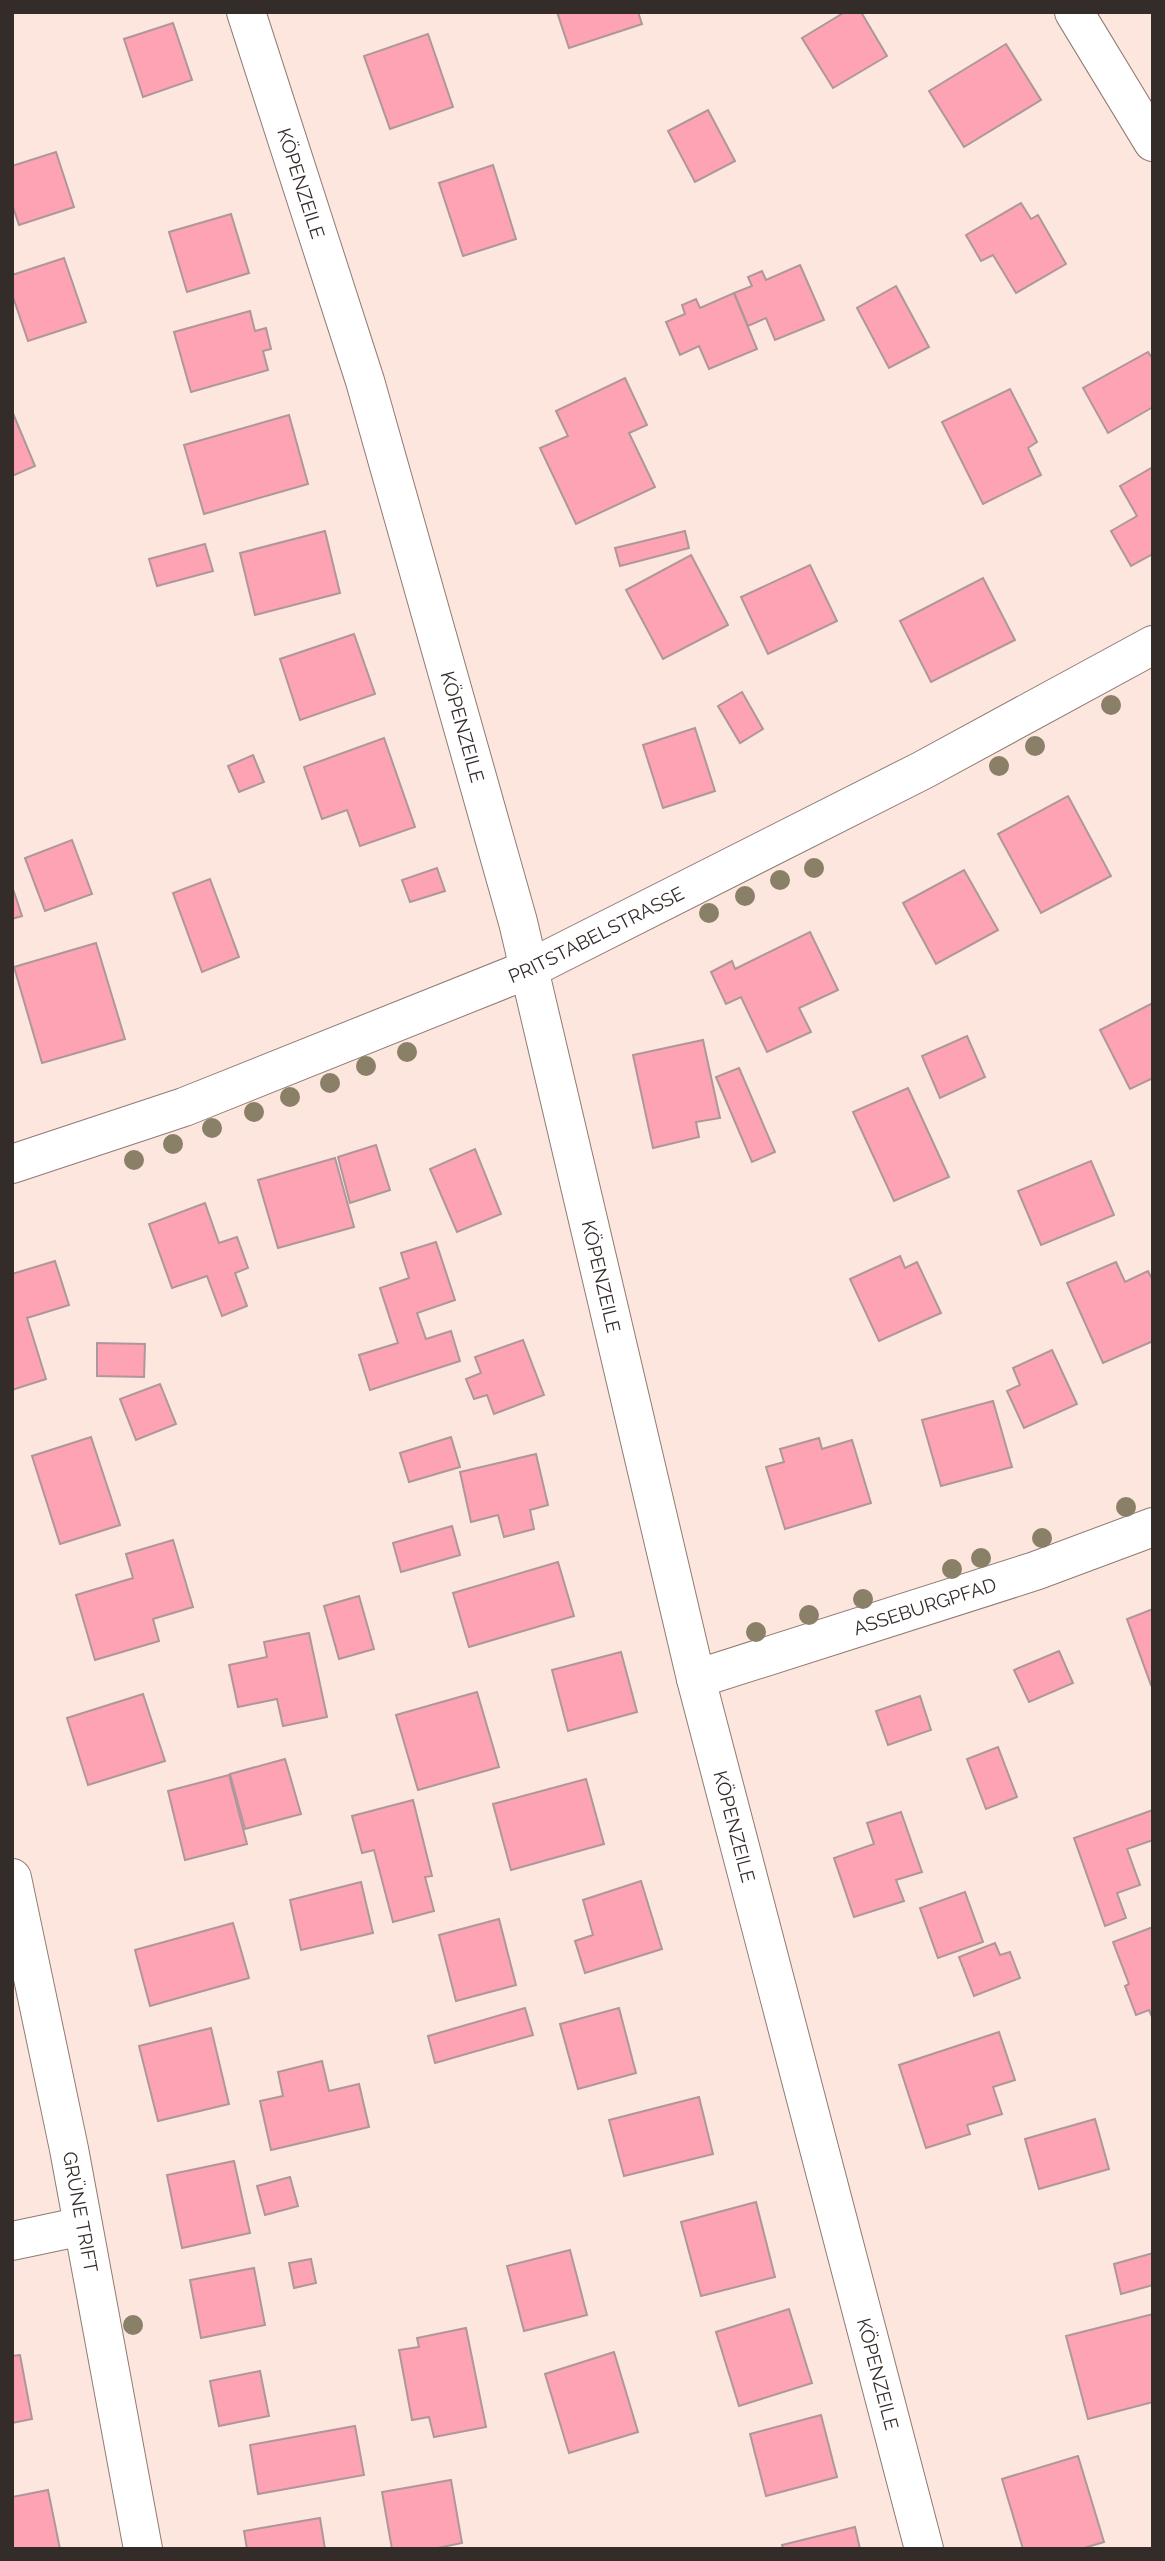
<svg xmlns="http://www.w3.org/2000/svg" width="1165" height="2561" font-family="Raleway,sans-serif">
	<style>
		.building { fill: #fea3b3; stroke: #ae979b; stroke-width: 2 }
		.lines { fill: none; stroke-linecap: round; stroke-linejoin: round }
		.minor-casing { stroke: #8f7b73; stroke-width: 40 }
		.minor { stroke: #fff; stroke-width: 38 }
		.tree { fill: #8a7f67 }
		.labels { text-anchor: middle; stroke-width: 5; stroke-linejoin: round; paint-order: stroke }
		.street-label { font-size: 19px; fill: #342c29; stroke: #fcf8f6 }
	</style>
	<rect width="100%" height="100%" fill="#fde6de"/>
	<g class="building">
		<path d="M557,12H638L642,24L569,48Z"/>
		<path d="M845,12H861L887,56L833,88L802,38Z"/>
		<path d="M173,23L192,80L143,97L124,39Z"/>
		<path d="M428,34L453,107L390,129L364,56Z"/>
		<path d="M1006,44L1041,100L964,147L929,91Z"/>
		<path d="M708,110L735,161L695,182L668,131Z"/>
		<path d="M56,152L74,207L19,225L12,204V166Z"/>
		<path d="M493,165L516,239L463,256L439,183Z"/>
		<path d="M1021,203L1031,219L1038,215L1066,264L1016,293L993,255L981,261L966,235Z"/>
		<path d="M231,214L249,273L187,292L169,232Z"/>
		<path d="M64,258L86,322L28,341L12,294V275Z"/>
		<path d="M800,265L824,320L775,340L766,318L748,326L734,293L752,286L748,277L762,271L766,280Z"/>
		<path d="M896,286L929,347L889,368L857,308Z"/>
		<path d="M734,293L757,349L709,369L699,346L680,355L666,322L685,314L682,305L696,299L700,308Z"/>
		<path d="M250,311L255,331L266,328L271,349L263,351L268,370L191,392L174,332Z"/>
		<path d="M1148,352L1153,359V407L1108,433L1083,388Z"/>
		<path d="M625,378L647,425L629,433L655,487L576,524L540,448L568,436L556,411Z"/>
		<path d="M1010,389L1037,442L1028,448L1041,475L983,504L942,422Z"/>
		<path d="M12,411L35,466L12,476Z"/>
		<path d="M289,415L308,484L204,514L184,445Z"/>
		<path d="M1153,467V554L1131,566L1111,531L1137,516L1120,486Z"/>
		<path d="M325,531L340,593L255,615L240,553Z"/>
		<path d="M685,531L689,548L620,566L615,548Z"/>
		<path d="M205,544L213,571L157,586L149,559Z"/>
		<path d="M691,555L728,625L663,659L626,590Z"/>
		<path d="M810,565L837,621L768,654L741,597Z"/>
		<path d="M983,578L1015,640L931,682L900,621Z"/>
		<path d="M354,634L375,694L300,720L280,659Z"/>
		<path d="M742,692L763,729L740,743L718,706Z"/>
		<path d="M695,728L715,791L663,808L643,745Z"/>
		<path d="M384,738L415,827L360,846L347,810L322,819L304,767Z"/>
		<path d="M253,755L264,782L239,792L228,766Z"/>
		<path d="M1068,796L1111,876L1041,913L998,834Z"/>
		<path d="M72,840L92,894L45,911L25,858Z"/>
		<path d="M437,868L445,891L410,902L402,880Z"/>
		<path d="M964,870L998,930L936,964L903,903Z"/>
		<path d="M210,879L239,957L202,972L173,893Z"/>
		<path d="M12,886L22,916L12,919Z"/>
		<path d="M810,932L838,990L799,1008L811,1032L767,1052L741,997L726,1004L711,972L732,961L735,969Z"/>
		<path d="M96,943L125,1039L42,1063L14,967Z"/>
		<path d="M1153,1003V1078L1130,1089L1100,1030Z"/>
		<path d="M967,1036L985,1077L940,1098L922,1056Z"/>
		<path d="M703,1040L720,1118L696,1122L699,1137L653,1148L633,1055Z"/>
		<path d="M739,1068L775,1152L752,1162L716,1077Z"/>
		<path d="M908,1088L949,1177L894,1201L853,1112Z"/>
		<path d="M376,1145L390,1190L350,1203L338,1157Z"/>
		<path d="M475,1149L501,1214L457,1232L430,1169Z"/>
		<path d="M335,1158L354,1227L278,1248L258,1180Z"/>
		<path d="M1091,1161L1114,1215L1041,1245L1018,1191Z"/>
		<path d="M205,1203L219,1243L237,1237L248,1268L235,1273L247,1306L222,1316L207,1276L172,1288L149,1224Z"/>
		<path d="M436,1242L455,1300L417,1313L426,1339L451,1331L460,1361L370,1390L359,1355L398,1343L380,1288L409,1278L401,1253Z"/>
		<path d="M900,1256L905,1268L917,1262L941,1313L879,1341L850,1279Z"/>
		<path d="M55,1261L69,1305L27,1318L46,1379L12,1390V1274Z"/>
		<path d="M1116,1262L1125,1282L1148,1271L1153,1281V1341L1103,1363L1067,1283Z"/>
		<path d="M523,1340L544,1395L494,1414L487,1395L474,1399L466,1379L481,1373L475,1357Z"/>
		<path d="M97,1343L145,1344L144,1377L97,1376Z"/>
		<path d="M1052,1350L1077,1404L1024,1428L1007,1391L1020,1385L1013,1368Z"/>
		<path d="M160,1384L176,1424L136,1440L120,1399Z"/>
		<path d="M993,1401L1012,1467L941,1486L922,1420Z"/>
		<path d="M91,1437L120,1525L60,1544L32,1456Z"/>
		<path d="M451,1437L460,1467L409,1482L400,1453Z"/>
		<path d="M819,1438L822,1449L852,1440L871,1503L785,1529L766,1467L784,1462L780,1449Z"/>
		<path d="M536,1454L548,1505L530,1510L534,1529L504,1537L498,1515L471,1522L460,1472Z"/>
		<path d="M452,1526L460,1555L401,1572L393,1543Z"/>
		<path d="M173,1540L193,1607L153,1619L159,1641L95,1660L76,1595L133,1578L126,1554Z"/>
		<path d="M558,1562L574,1616L469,1647L453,1593Z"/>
		<path d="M359,1596L374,1649L339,1659L324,1606Z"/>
		<path d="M1153,1609V1684L1151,1685L1127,1619Z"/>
		<path d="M309,1633L327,1717L283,1726L277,1699L238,1707L229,1665L267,1657L264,1642Z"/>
		<path d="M1059,1651L1073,1683L1029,1702L1014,1670Z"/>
		<path d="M621,1652L637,1712L568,1731L552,1670Z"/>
		<path d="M477,1692L499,1767L418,1790L396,1715Z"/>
		<path d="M143,1694L165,1761L88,1785L67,1718Z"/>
		<path d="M920,1696L931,1730L888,1745L876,1711Z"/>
		<path d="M998,1747L1017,1797L986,1809L967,1759Z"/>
		<path d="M285,1759L301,1814L245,1829L230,1774Z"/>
		<path d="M229,1775L247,1844L185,1860L168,1791Z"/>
		<path d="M586,1779L604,1844L511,1870L493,1804Z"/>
		<path d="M413,1800L432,1876L425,1877L434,1911L393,1922L374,1850L362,1853L352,1816Z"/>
		<path d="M1153,1810V1840L1127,1849L1140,1885L1117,1893L1126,1918L1105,1926L1074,1838Z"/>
		<path d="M901,1812L922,1872L896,1880L904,1901L854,1917L834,1858L874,1844L867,1823Z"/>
		<path d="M641,1881L662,1949L585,1973L575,1941L593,1935L583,1900Z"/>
		<path d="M361,1882L373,1933L301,1950L290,1900Z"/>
		<path d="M965,1892L983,1942L938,1958L920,1908Z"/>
		<path d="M499,1919L516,1985L456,2001L439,1935Z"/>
		<path d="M233,1923L249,1978L150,2006L135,1950Z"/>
		<path d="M1153,1927V2019L1149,2010L1136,2015L1125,1986L1129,1984L1113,1942Z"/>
		<path d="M995,1943L1000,1955L1010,1952L1020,1978L974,1996L959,1957Z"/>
		<path d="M525,2008L533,2035L435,2063L428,2036Z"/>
		<path d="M619,2008L636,2073L578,2089L560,2024Z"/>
		<path d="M211,2028L229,2104L158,2121L139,2046Z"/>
		<path d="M999,2032L1015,2080L993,2087L1002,2114L967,2125L970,2134L926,2148L899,2065Z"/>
		<path d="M322,2061L329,2091L359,2084L369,2127L271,2150L260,2101L283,2096L278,2072Z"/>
		<path d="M699,2097L713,2154L624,2176L609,2120Z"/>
		<path d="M1095,2119L1109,2169L1039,2189L1025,2139Z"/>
		<path d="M234,2161L250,2233L182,2248L167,2175Z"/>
		<path d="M290,2177L298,2206L265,2215L257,2186Z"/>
		<path d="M756,2202L775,2277L701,2296L681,2222Z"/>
		<path d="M570,2250L587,2315L524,2331L507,2266Z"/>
		<path d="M1153,2253V2285L1121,2294L1114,2264Z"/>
		<path d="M311,2259L316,2283L294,2288L289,2263Z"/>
		<path d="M254,2268L265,2325L201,2338L190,2280Z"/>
		<path d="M789,2309L812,2383L739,2406L716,2332Z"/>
		<path d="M1153,2314V2402L1088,2419L1066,2336Z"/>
		<path d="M466,2328L486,2427L434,2437L429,2417L412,2420L399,2350L419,2347L417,2338Z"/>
		<path d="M614,2352L638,2432L569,2453L545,2374Z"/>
		<path d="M20,2355L32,2419L12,2423V2356Z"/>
		<path d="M260,2371L269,2416L219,2426L210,2381Z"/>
		<path d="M821,2415L837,2477L766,2496L750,2434Z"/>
		<path d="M355,2426L364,2475L258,2494L250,2445Z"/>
		<path d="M1078,2456L1104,2542L1081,2549H1023L1002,2479Z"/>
		<path d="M451,2480L462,2543L433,2549H392L382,2492Z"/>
		<path d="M48,2490L60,2549H12V2497Z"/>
		<path d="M320,2518L325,2549H247L244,2531Z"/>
		<path d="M855,2527L860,2549H783L782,2545Z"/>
	</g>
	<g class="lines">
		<defs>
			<g id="minor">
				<path id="s1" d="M246,12L365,381L518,922L696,1679L924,2549"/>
				<path d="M1074,12L1153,142"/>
				<path id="s2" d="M12,1164L184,1107L529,969L923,770L1153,645"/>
				<path id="s3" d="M696,1679L1035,1571L1153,1527"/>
				<path id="s4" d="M12,1878L69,2149L143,2549"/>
				<path d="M12,2241L83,2226"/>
			</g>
		</defs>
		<use href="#minor" class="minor-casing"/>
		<use href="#minor" class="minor"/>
	</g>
	<g class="tree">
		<circle cx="1111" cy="705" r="10"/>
		<circle cx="1035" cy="746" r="10"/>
		<circle cx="999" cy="766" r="10"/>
		<circle cx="814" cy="868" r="10"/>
		<circle cx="780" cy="880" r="10"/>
		<circle cx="745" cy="896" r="10"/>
		<circle cx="709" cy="913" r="10"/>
		<circle cx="407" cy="1052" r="10"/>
		<circle cx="366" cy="1066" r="10"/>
		<circle cx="330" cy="1083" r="10"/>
		<circle cx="290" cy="1097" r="10"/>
		<circle cx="254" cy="1112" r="10"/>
		<circle cx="212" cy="1128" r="10"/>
		<circle cx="173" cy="1144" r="10"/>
		<circle cx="134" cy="1160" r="10"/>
		<circle cx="1126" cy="1507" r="10"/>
		<circle cx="1042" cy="1538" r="10"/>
		<circle cx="981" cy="1558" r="10"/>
		<circle cx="952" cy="1569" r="10"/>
		<circle cx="863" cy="1599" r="10"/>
		<circle cx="809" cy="1615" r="10"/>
		<circle cx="756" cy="1632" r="10"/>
		<circle cx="133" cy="2325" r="10"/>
	</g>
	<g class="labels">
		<g class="street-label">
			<text dy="7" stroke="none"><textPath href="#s1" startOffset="180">KÖPENZEILE</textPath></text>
			<text dy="7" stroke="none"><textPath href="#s1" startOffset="747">KÖPENZEILE</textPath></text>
			<text dy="7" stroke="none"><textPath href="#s2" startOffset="628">PRITSTABELSTRASSE</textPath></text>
			<text dy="7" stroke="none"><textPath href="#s1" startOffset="1314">KÖPENZEILE</textPath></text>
			<text dy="7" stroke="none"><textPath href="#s3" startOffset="240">ASSEBURGPFAD</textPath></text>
			<text dy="7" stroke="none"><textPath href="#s1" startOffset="1880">KÖPENZEILE</textPath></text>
			<text dy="7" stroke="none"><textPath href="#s4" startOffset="341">GRÜNE TRIFT</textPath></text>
			<text dy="7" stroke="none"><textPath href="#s1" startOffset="2446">KÖPENZEILE</textPath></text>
		</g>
	</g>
	<rect width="1165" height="2561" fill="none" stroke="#342c29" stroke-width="28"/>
</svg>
